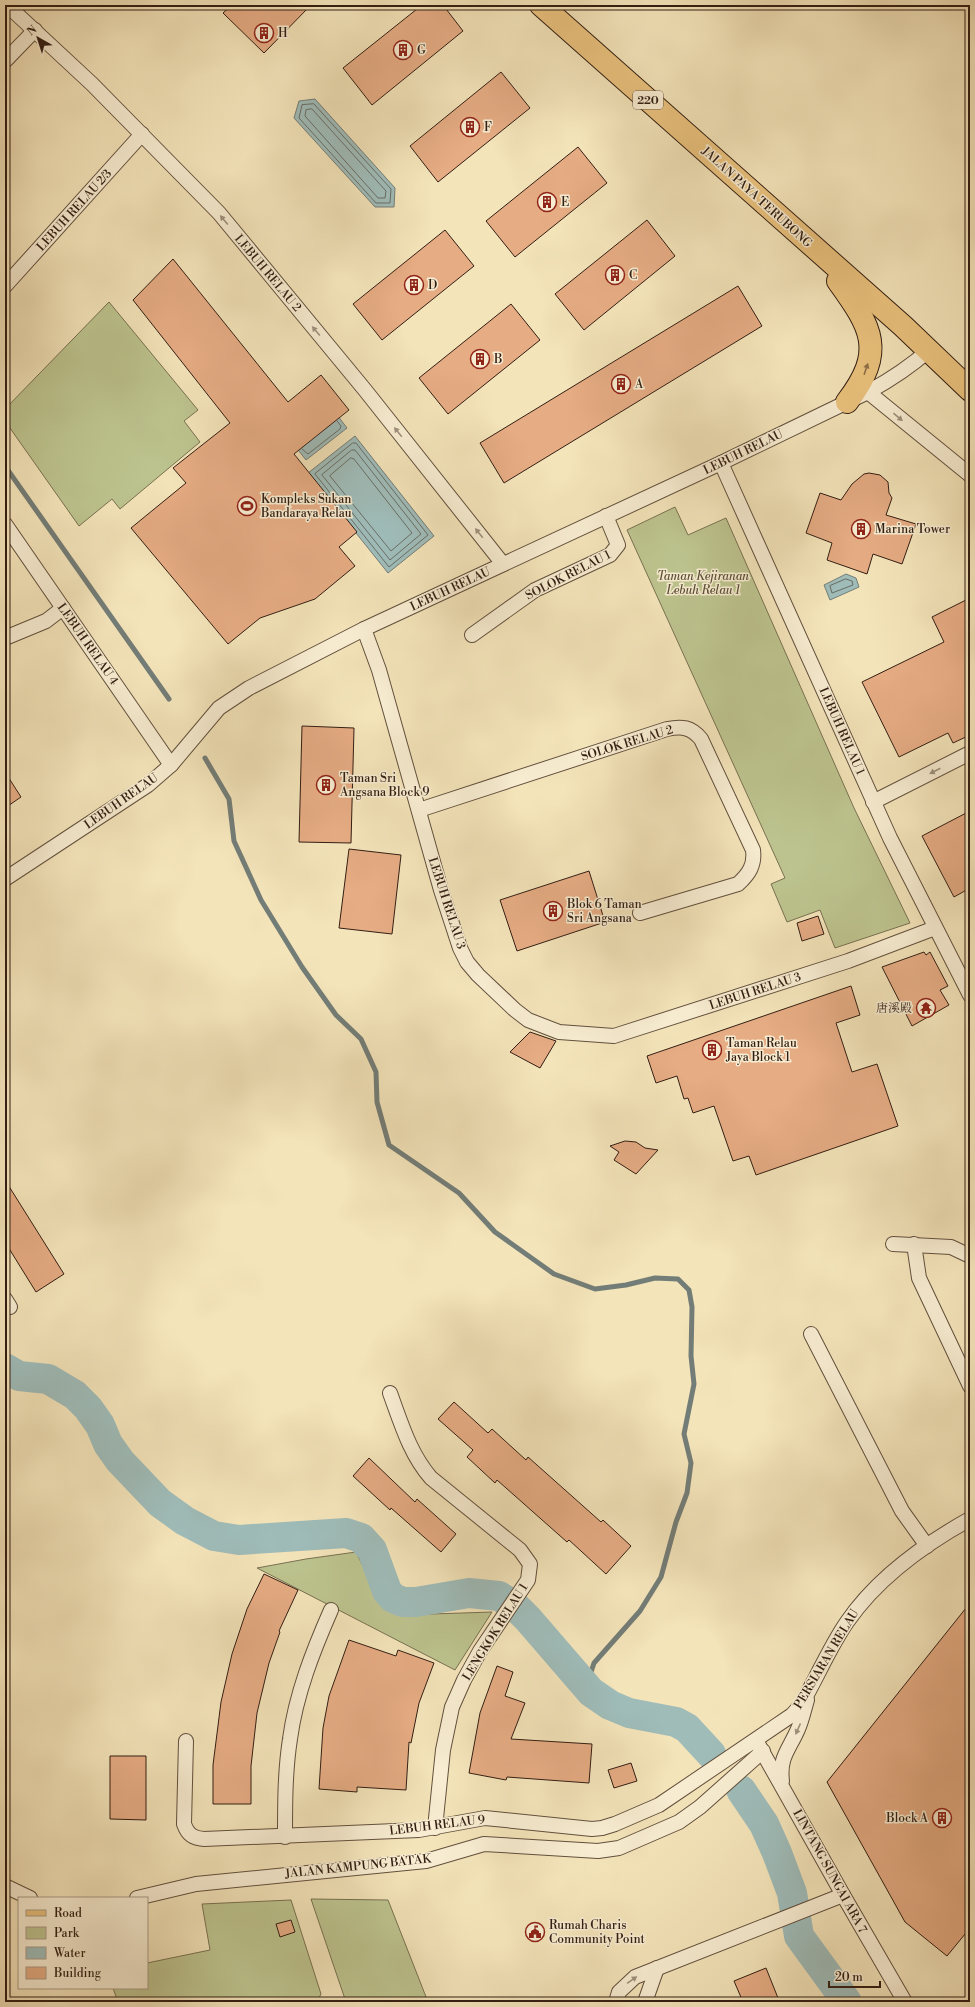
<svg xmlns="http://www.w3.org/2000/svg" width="975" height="2007" font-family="'Libre Bodoni','Noto Serif SC',serif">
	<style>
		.green { fill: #bdc48f; stroke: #787151 }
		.water { fill: #9fbcb9; stroke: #737d77 }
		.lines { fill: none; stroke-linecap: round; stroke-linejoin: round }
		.shore { stroke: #686d66; stroke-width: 1 }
		.stream { stroke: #737d77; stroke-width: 5 }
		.river { stroke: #9fbcb9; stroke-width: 30 }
		.building { fill: #e6ac84; stroke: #321e13 }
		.minor-casing { stroke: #62503d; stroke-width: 16 }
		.primary-casing { stroke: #321e13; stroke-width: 24 }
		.minor { stroke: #f8edd2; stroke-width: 14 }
		.primary { stroke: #eac27d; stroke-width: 22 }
		.oneway { fill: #9f907c }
		.oneway2 { fill: #8e7048 }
		.labels { text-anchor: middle; stroke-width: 3; stroke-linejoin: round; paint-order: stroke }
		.shield { fill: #f8edd2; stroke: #6d5c4c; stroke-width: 1 }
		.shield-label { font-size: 11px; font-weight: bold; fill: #321e13 }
		.poi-label { font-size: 12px; fill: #321e13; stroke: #f8edd2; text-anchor: start }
		.street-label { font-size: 12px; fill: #321e13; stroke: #f8edd2 }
		.park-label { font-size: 12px; font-style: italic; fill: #5c5038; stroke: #f8edd2 }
	</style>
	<rect width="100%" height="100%" fill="#f4e4ba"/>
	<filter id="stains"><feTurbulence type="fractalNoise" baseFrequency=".005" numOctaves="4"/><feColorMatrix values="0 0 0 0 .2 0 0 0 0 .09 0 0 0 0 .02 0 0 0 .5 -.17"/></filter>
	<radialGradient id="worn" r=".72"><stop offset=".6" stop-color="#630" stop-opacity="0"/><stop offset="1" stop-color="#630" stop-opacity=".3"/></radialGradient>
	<g class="green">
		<path d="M109,302L198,410L184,421L200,442L120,509L112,499L79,526L5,421V409Z"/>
		<path d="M675,507L688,535L726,518L854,808L910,923L835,948L820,910L787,922L771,884L785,878L627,530Z"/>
		<path d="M356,1552L379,1599L388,1611L402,1615L492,1612L455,1670L257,1568L306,1559Z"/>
		<path d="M311,1899L388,1900L428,2002H346Z"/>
		<path d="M291,1900L321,1994L317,2002H118L113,1988H147V1963L210,1950L202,1904Z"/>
	</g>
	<g class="water">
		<path d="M315,99L395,188L394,207H375L294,118L299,101Z"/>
		<path d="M319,391L347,428L306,460L277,423Z"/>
		<path d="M355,436L434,536L388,573L308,473Z"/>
		<path d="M846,574L856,578L859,587L830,600L824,585Z"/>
	</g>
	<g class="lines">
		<g class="shore">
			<path d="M314,104L391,189L390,203H376L299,118L302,105Z"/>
			<path d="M312,109L386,191L385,198H378L305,116L306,110Z"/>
			<path d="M353,443H356L428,535L389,567L315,474Z"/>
			<path d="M302,449L308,454L340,429L341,426L337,421"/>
			<path d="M352,450H355L421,534L390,560L322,475Z"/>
			<path d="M351,458L354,459L412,533L391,551L330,476Z"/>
			<path d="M846,579L852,581L853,585L832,593L830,586Z"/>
		</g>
		<g class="stream">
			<path d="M5,466L169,699"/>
			<path d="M205,758L229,799L234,841L261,900L302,967L336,1015L361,1039L376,1072L377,1102L389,1145L459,1193L495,1232L554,1274L595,1289L626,1285L655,1278L678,1279L689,1290L692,1307L691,1356L694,1384L684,1434L691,1463L687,1493L676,1522L661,1577L640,1611L594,1663L590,1675L591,1692"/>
		</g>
		<g class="river">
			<path d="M5,1368L19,1376L48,1379L75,1395L88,1408L100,1425L108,1444L120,1461L160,1503L185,1521L214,1536L239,1540L346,1533L361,1538L372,1550L387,1591L393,1598L403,1602H416L469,1593L499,1596L515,1606L528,1619L591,1692L610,1705L629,1713L676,1722L687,1728L711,1754"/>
			<path d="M741,1790L764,1824L777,1853L792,1893L799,1936L847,2002"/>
		</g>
	</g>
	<g class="building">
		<path d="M232,5H311L264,53L223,13Z"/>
		<path d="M422,5H443L463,31L372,105L343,68Z"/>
		<path d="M501,72L530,108L438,182L410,146Z"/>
		<path d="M578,147L607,183L515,257L486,221Z"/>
		<path d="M647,220L675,256L584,330L555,294Z"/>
		<path d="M445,230L474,266L382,340L353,304Z"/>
		<path d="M173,259L288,402L321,375L349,410L294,454L357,532L339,547L355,566L315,599L260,618L228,644L131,528L186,483L173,468L230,423L133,300Z"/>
		<path d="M738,286L762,326L504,483L480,443Z"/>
		<path d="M511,304L540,340L448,414L419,378Z"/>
		<path d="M869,473L880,475L888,482L889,493L892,498L886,515L916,524L902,564L873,554L867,574L827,560L832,543L806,533L820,493L841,500L852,484L864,474Z"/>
		<path d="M970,598V735L953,743L948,733L899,757L862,682L944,642L932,617Z"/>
		<path d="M302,726L354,728L351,843L299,842Z"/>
		<path d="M5,772L21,797L5,808Z"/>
		<path d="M970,811V888L954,897L922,836Z"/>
		<path d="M349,849L401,855L392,934L339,928Z"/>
		<path d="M589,871L605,922L517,951L500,900Z"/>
		<path d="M818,916L824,934L802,941L797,923Z"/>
		<path d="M924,952L926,955L930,952L948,986L940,990L949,1005L912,1026L882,967Z"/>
		<path d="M851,986L860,1015L836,1023L852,1072L877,1064L898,1126L756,1175L749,1156L733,1161L714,1106L693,1113L688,1098L684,1099L677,1076L656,1083L647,1056Z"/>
		<path d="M530,1032L556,1041L540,1068L510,1052Z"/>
		<path d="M625,1141L636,1142L645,1148L658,1150L636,1174L614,1160L619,1152L610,1146Z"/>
		<path d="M5,1180L64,1274L36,1292L5,1242Z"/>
		<path d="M454,1402L488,1433L492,1429L526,1460L528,1457L601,1522L603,1520L631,1546L606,1574L569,1540L567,1542L497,1480L495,1483L467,1457L473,1450L438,1419Z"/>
		<path d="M369,1458L415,1502L417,1499L456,1534L441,1552L391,1508L390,1510L353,1476Z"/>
		<path d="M264,1574L298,1590L279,1631L280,1632L269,1663L257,1713L251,1766V1804H213V1765L221,1702L232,1654L247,1609Z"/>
		<path d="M970,1603V1928L947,1956L905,1922L827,1782Z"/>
		<path d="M349,1640L396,1656L398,1650L434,1663L419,1703L411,1743L409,1742L406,1790L357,1787V1792L319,1789L323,1728L329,1696Z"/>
		<path d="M497,1666L513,1672L505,1696L525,1703L511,1739L592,1744L589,1783L507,1777L506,1780L469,1773L480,1713Z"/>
		<path d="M110,1756H146V1820L110,1819Z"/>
		<path d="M631,1763L637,1781L614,1788L608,1770Z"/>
		<path d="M291,1920L295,1932L280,1937L276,1924Z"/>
		<path d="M766,1968L778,1998L767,2002H743L734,1981Z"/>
	</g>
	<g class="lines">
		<defs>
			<g id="minor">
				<path d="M7,5L92,84L219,213L365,390L503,564"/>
				<path d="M5,61L35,30"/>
				<path d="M5,286L142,134"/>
				<path d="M868,392L970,475"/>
				<path d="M721,463L890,838L970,995"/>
				<path d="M5,524L171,765"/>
				<path d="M364,629L379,670L441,890L460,948L467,962L478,975L515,1010L528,1020L559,1032L614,1036L848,961L935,928"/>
				<path d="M472,635L535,590L610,555L618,545L606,516"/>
				<path d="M5,638L46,621L63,608"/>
				<path d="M873,802L970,753"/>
				<path d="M419,810L667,729C682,726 691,727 701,739L753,850C755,865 749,874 738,884L640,913"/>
				<path d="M5,879L148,785L171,765L219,708L249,688L364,629L721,463L868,392C890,380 910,367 929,350"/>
				<path d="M893,1244L951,1247L970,1256"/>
				<path d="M914,1244L919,1278L970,1386"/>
				<path d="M5,1299L10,1307"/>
				<path d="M811,1334L902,1511L927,1546"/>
				<path d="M390,1393C401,1423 410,1454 431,1478L520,1550L530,1564L528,1580L480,1651L464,1680L452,1707L443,1750L435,1828"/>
				<path d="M186,1741L184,1824C188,1835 193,1838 204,1839L419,1830L485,1818L592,1829L602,1828L615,1824L659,1805L792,1715L801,1705C817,1678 829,1648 847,1622C878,1577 923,1545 970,1519"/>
				<path d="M758,1744L843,1895L905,2002"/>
				<path d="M782,1781C779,1757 789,1750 798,1729C802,1720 804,1710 807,1700"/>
				<path d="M285,1837C285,1804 285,1771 290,1739C296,1694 313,1651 331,1610"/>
				<path d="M5,1886L30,1898"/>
				<path d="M137,1898L196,1884L426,1861L484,1844L598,1851L619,1848L679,1822L700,1807L763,1751"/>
				<path d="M616,2002L619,1992L635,1977L843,1895"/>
				<path d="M645,2002L657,1968"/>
			</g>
			<g id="primary">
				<path d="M541,5L903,326L970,390"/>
				<path d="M838,281C872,328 886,351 847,402"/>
			</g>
		</defs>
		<use href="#minor" class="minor-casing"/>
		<use href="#primary" class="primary-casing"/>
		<use href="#minor" class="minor"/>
		<use href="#primary" class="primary"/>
	</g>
	<defs><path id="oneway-solid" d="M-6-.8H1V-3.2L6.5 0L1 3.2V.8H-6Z"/></defs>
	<g class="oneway">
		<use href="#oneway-solid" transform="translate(224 220) rotate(-130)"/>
		<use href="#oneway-solid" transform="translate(316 331) rotate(-130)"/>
		<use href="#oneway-solid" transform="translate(898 417) rotate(40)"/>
		<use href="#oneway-solid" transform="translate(398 432) rotate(-129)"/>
		<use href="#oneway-solid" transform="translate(479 533) rotate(-129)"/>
		<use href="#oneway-solid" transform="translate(935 771) rotate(153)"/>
		<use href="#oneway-solid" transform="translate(798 1729) rotate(114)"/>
		<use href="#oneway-solid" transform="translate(632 1980) rotate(-35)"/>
	</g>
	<use class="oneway2" href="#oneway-solid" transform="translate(866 369) rotate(-71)"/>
	<defs>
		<symbol id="building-ring" viewBox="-11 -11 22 22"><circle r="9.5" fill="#f8edd2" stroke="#8f2418" stroke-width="1.5"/><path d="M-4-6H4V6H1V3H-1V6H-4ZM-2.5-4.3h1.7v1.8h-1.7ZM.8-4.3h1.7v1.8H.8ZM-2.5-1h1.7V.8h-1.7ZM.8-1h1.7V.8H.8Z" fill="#8f2418"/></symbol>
		<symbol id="stadium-ring" viewBox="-11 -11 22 22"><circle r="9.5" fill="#f8edd2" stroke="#8f2418" stroke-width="1.5"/><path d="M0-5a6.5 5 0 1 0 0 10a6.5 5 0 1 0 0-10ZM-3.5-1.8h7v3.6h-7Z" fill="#8f2418"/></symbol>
		<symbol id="temple-ring" viewBox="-11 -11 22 22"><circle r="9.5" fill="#f8edd2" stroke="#8f2418" stroke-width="1.5"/><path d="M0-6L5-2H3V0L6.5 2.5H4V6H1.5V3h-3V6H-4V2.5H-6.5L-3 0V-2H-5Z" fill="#8f2418"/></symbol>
		<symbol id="civic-ring" viewBox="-11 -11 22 22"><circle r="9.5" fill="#f8edd2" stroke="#8f2418" stroke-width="1.5"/><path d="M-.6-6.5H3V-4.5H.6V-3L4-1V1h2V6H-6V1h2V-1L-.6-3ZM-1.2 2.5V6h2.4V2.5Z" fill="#8f2418"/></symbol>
	</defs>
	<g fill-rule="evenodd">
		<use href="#building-ring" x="253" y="22" width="22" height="22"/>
		<use href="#building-ring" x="392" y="39" width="22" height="22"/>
		<use href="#building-ring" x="459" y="116" width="22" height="22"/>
		<use href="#building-ring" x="536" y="191" width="22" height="22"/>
		<use href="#building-ring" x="604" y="264" width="22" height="22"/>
		<use href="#building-ring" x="403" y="274" width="22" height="22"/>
		<use href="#building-ring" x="469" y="348" width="22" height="22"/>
		<use href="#building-ring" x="610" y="373" width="22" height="22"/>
		<use href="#stadium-ring" x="236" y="495" width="22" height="22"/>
		<use href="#building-ring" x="850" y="518" width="22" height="22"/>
		<use href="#building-ring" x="315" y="774" width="22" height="22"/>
		<use href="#building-ring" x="542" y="900" width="22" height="22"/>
		<use href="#temple-ring" x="915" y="997" width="22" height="22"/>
		<use href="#building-ring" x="701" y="1039" width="22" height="22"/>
		<use href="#building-ring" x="931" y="1807" width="22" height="22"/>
		<use href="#civic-ring" x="524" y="1921" width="22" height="22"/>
	</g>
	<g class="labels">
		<rect class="shield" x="633" y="91" width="30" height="18" rx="3"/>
		<g class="shield-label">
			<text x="648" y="104">220</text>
		</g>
		<g class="poi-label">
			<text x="278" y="37">H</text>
			<text x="417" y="54">G</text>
			<text x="484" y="131">F</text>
			<text x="561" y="206">E</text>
			<text x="629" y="279">C</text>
			<text x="428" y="289">D</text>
			<text x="494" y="363">B</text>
			<text x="635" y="388">A</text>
			<text x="261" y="503">Kompleks Sukan<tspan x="261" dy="14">Bandaraya Relau</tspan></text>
			<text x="875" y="533">Marina Tower</text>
			<text x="340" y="782">Taman Sri<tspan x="340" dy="14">Angsana Block 9</tspan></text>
			<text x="567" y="908">Blok 6 Taman<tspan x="567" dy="14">Sri Angsana</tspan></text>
			<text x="912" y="1012" text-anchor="end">唐溪殿</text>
			<text x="726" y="1047">Taman Relau<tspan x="726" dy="14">Jaya Block 1</tspan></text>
			<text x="928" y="1822" text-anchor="end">Block A</text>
			<text x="549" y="1929">Rumah Charis<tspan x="549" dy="14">Community Point</tspan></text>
		</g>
		<g class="street-label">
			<text transform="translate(757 197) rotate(42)" y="4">JALAN PAYA TERUBONG</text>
			<text transform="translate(74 210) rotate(-48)" y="4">LEBUH RELAU 2/3</text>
			<text transform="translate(268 273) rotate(50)" y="4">LEBUH RELAU 2</text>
			<text transform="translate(743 452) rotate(-26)" y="4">LEBUH RELAU</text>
			<text transform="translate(568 575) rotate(-27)" y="4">SOLOK RELAU 1</text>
			<text transform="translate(450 589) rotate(-25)" y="4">LEBUH RELAU</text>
			<text transform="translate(88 644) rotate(55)" y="4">LEBUH RELAU 4</text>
			<text transform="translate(842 731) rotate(66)" y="4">LEBUH RELAU 1</text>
			<text transform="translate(627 743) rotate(-17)" y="4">SOLOK RELAU 2</text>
			<text transform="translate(121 801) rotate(-35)" y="4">LEBUH RELAU</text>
			<text transform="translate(447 903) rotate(72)" y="4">LEBUH RELAU 3</text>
			<text transform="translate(755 991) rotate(-18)" y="4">LEBUH RELAU 3</text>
			<text transform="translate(495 1632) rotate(-58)" y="4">LENGKOK RELAU 1</text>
			<text transform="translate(826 1659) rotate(-59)" y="4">PERSIARAN RELAU</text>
			<text transform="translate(437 1825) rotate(-7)" y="4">LEBUH RELAU 9</text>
			<text transform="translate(358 1866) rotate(-6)" y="4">JALAN KAMPUNG BATAK</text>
			<text transform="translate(830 1871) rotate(61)" y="4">LINTANG SUNGAI ARA 7</text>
		</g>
		<g class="park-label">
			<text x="703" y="580">Taman Kejiranan<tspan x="703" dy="14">Lebuh Relau 1</tspan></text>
		</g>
	</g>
	<rect width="975" height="2007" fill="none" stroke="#f4e4ba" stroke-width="20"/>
	<rect x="6" y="6" width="963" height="1995" fill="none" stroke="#321e13" stroke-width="2"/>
	<rect x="10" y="10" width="955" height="1987" fill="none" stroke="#321e13"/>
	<rect x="18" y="1897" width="130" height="92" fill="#f8edd2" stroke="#a99a86"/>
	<rect x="26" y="1910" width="20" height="6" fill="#eac27d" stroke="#a99a86"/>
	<text x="54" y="1917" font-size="12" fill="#321e13">Road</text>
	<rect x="26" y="1927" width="20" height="12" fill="#bdc48f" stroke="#a99a86"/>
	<text x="54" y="1937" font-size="12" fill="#321e13">Park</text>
	<rect x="26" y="1947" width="20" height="12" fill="#9fbcb9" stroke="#a99a86"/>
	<text x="54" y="1957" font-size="12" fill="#321e13">Water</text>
	<rect x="26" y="1967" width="20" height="12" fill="#e6ac84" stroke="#a99a86"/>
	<text x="54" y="1977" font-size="12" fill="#321e13">Building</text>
	<g transform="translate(38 38) rotate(321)" stroke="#f8edd2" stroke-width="3" paint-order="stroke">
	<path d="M0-3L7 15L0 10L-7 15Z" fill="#321e13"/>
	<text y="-6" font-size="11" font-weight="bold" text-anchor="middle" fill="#321e13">N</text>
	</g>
	<path d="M829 1981v6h51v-6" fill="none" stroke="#321e13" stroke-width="2"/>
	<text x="835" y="1981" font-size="12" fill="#321e13" stroke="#f8edd2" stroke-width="3" paint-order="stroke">20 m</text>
	<rect width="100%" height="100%" filter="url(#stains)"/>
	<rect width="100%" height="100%" fill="url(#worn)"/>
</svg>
